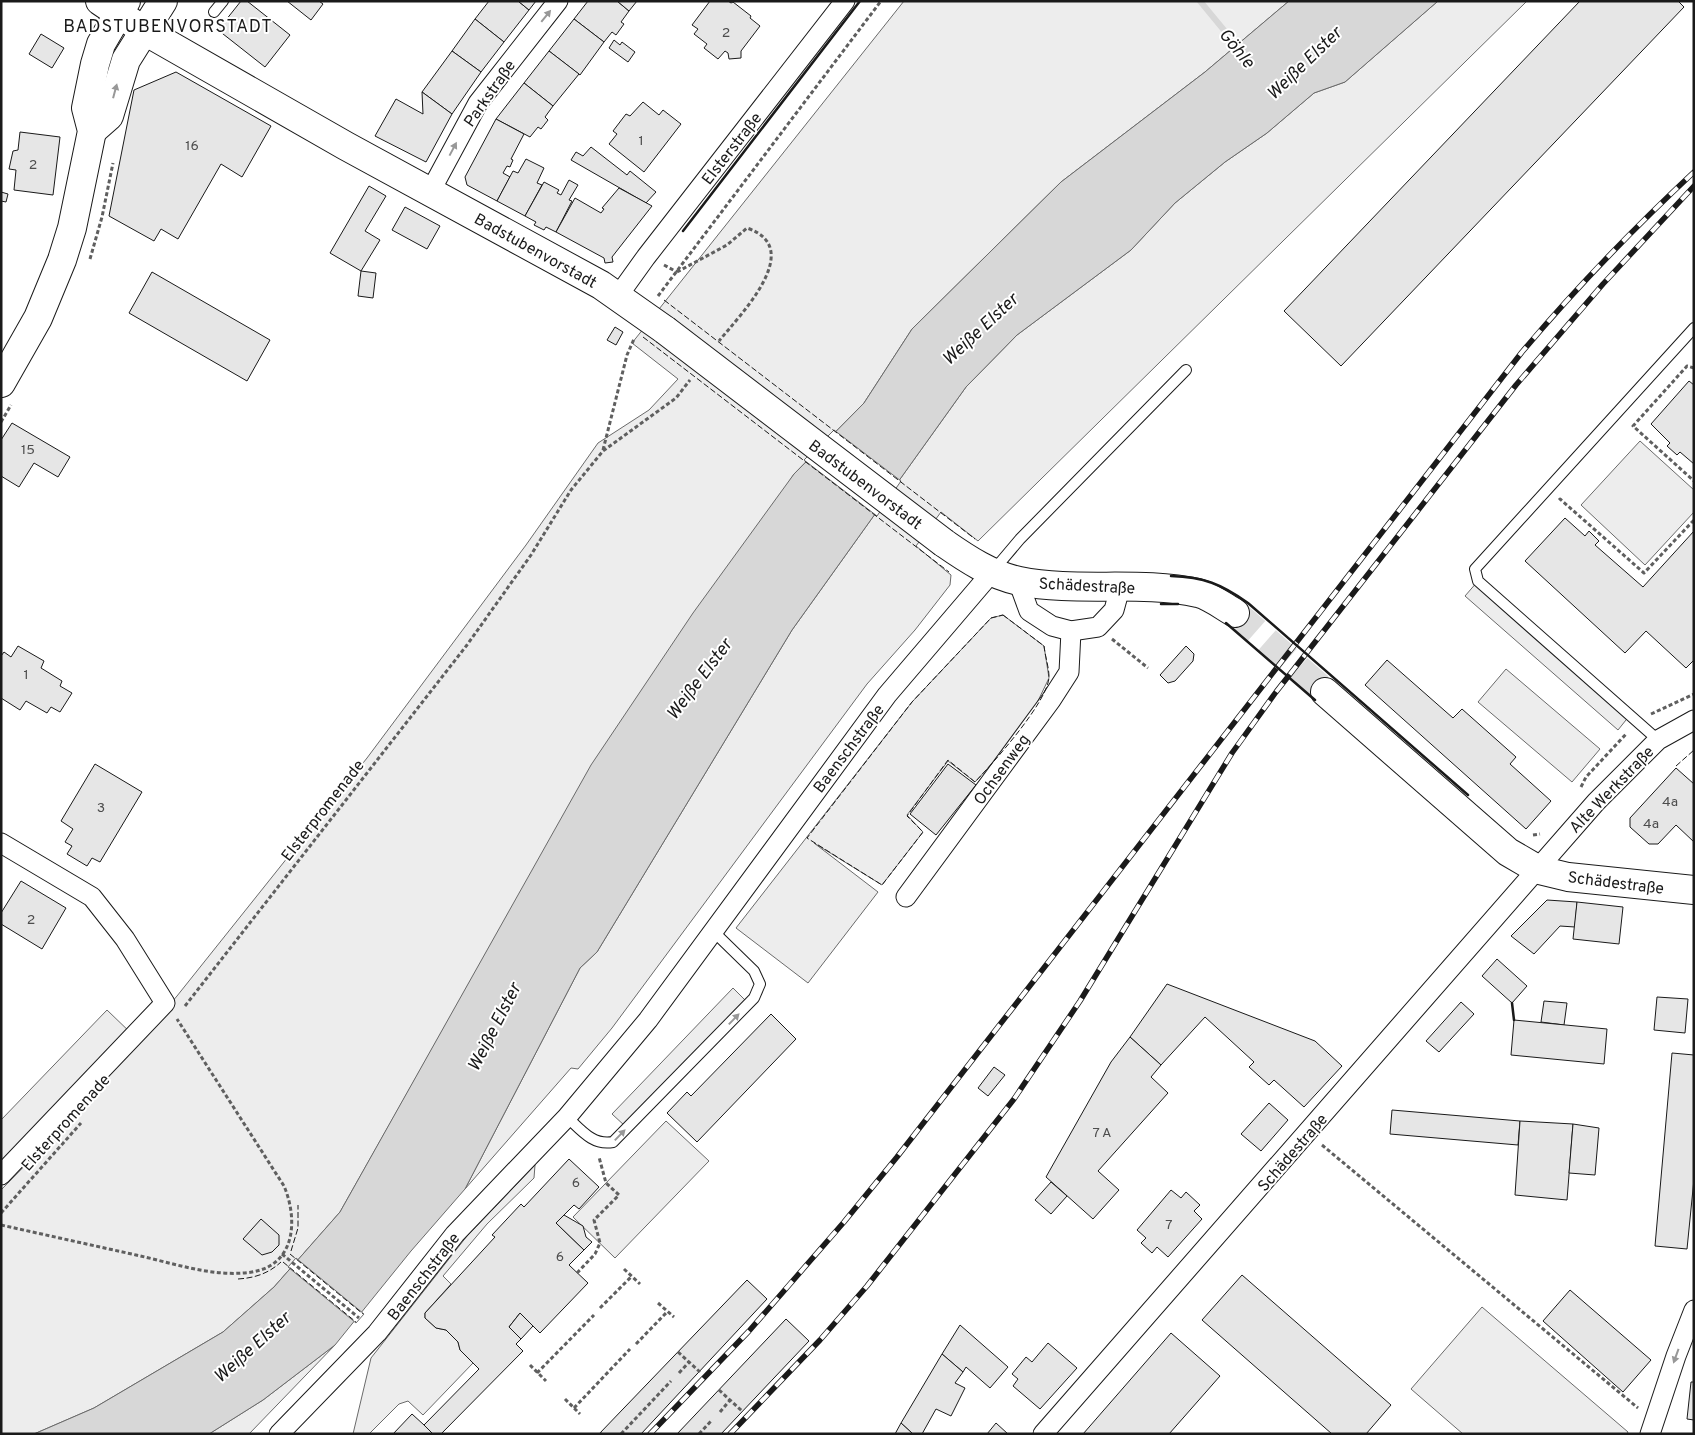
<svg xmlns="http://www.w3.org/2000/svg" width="1695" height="1435" font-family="Overpass,sans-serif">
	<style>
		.built { fill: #ededed; stroke: #6a6a6a }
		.water { fill: #d7d7d7; stroke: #6a6a6a }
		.pier { fill: #fff; stroke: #6a6a6a }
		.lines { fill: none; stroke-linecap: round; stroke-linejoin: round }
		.stream { stroke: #d7d7d7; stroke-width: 6 }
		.building { fill: #e6e6e6; stroke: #1a1a1a }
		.primary-tunnel { stroke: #ddd; stroke-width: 28; stroke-dasharray: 28 14; stroke-linecap: butt }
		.lane-casing { stroke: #1a1a1a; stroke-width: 12 }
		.street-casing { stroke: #1a1a1a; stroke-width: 21 }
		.secondary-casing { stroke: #1a1a1a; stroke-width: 30 }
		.primary-casing { stroke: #1a1a1a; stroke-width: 30 }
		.path { stroke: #5f5f5f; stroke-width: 3; stroke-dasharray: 4 2.5; stroke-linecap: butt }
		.lane { stroke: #fff; stroke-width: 10 }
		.street { stroke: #fff; stroke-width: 19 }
		.secondary { stroke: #fff; stroke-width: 28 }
		.primary { stroke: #fff; stroke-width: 28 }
		.rail-casing { stroke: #1a1a1a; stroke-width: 5.5 }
		.rail { stroke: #fff; stroke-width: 4; stroke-dasharray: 11; stroke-linecap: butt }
		.primary-bridge-casing { stroke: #1a1a1a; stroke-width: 30; stroke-linecap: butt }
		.primary-bridge { stroke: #fff; stroke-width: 28 }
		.fence { stroke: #1a1a1a; stroke-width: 1; stroke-dasharray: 6 2.5; stroke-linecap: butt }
		.wall { stroke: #1a1a1a; stroke-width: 2.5 }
		.oneway { fill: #989898 }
		.labels { text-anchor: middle; stroke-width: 4; stroke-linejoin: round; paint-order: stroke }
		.number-label { font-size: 14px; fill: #4d4d4d }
		.street-label { font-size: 16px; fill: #1a1a1a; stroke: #fff }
		.neighbourhood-label { font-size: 18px; letter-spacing: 1px; fill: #1a1a1a; stroke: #fff }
		.water-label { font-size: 18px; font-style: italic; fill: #1a1a1a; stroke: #fff }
	</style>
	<rect width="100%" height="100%" fill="#fff"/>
	<g class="built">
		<path d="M904,1H1289L1205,72L1061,182L912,329L864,403L794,474L510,911L340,1212L274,1287L223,1332L94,1408L34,1434H1V1190L82,1107L177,996L367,758L526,545L598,443L649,410L678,379L632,343Z"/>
		<path d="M1438,1H1527L978,541L941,512L916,546L951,575L950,585L915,630L867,684L612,1028L578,1069L571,1068L465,1189L580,968L597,952L792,630L966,387L1017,335L1131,250L1175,203L1225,162L1267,133L1314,93L1345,82Z"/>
		<path d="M1640,441L1694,490V512L1645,565L1581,505Z"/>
		<path d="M1478,581L1630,715L1618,730L1465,596Z"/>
		<path d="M1003,615L1044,646L1049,678L1036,705L1010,744L975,782L948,761L907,815L923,832L882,885L814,843L878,892L808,983L736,928L912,702L991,618Z"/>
		<path d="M1506,669L1600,749L1572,782L1478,702Z"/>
		<path d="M733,988L745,1000L625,1126L612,1114Z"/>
		<path d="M107,1010L134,1036L1,1175V1120Z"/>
		<path d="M666,1121L709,1161L615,1258L573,1217Z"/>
		<path d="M535,1165L534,1178L487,1224L443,1276L451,1284L425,1313V1318L436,1328L446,1330L458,1342L460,1350L473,1363L423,1415L408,1401L399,1404L369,1434H353L371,1358L467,1236Z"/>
		<path d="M1482,1307L1628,1432L1627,1434H1463L1411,1389Z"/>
		<path d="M335,1345L249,1434H209L263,1400Z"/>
	</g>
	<path class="water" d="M1289,1H1438L1345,82L1314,93L1267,133L1225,162L1175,203L1131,250L1017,335L966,387L792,630L597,952L580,968L465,1189L411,1251L335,1345L263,1400L209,1434H34L94,1408L223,1332L274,1287L340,1212L591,765L693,613L794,474L864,403L912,329L1061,182L1205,72Z"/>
	<g class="pier">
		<path d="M834,430L901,481L877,516L804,460Z"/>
		<path d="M296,1258L364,1314L356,1323L288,1267Z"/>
	</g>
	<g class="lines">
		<path class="stream" d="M1200,1L1242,52"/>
	</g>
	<g class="building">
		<path d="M241,1H247L290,35L265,67L218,30Z"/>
		<path d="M287,1H319L323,4L311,20Z"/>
		<path d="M489,1H518L529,10L504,42L475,19Z"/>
		<path d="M518,1H536L529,10Z"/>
		<path d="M588,1H617L629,11L621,22L624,24L616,35L612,32L604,42L574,19Z"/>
		<path d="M617,1H637L629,11Z"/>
		<path d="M710,1H728L731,3L733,2L751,16L750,18L760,26L741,51V58L729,59L728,53L725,51L718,59L704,48L707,44L694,34L698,29L692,25Z"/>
		<path d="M1580,1H1678L1684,7L1341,366L1284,311Z"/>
		<path d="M475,19L504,42L481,72L452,51Z"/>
		<path d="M574,19L604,42L580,75L549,51Z"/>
		<path d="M41,34L64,48L52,68L29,54Z"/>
		<path d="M614,40L620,45L622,42L635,52L628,62L609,48Z"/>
		<path d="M452,51L481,72L452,114L422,92Z"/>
		<path d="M549,51L579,74L553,106L524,83Z"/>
		<path d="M176,72L271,126L242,177L221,164L178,239L161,229L154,241L109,216L134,90Z"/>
		<path d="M524,83L553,106L545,117L548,120L541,129L538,127L530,137L496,119Z"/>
		<path d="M422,92L452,114L426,162L375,136L396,99L423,114Z"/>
		<path d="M643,102L659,115L663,110L681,124L644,172L609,144L617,134L613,131L626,114L630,116Z"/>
		<path d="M496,119L524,134L511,159L513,160L510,167L507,166L503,173L510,177L497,201L467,185L465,177Z"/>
		<path d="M20,132L60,137L53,195L14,190L16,170L9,169L13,151L18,150Z"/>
		<path d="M591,147L627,175L630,171L656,192L646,203L571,160L576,152L583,156Z"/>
		<path d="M526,159L544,168L537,183L542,185L525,216L497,201L513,171L518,173Z"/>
		<path d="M569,180L578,185L569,200L572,201L556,232L546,227L544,230L534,225L536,222L525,216L544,182L559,190L557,193L561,195Z"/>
		<path d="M369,186L386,196L365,231L380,240L361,271L330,253Z"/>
		<path d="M619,188L652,206L612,257L613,262L605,263L604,258L556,232L575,198L601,213L604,209L602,208Z"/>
		<path d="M1,192L8,194L6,202L1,201Z"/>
		<path d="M405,207L440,226L427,249L392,230Z"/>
		<path d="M361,271L376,273L373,298L358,296Z"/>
		<path d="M152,272L270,340L247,381L129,313Z"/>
		<path d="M615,327L623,332L616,345L607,340Z"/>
		<path d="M1689,381L1694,385V464L1680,452L1677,455L1667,446L1670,443L1651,424Z"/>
		<path d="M12,423L70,457L58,477L34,463L19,487L1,476V440Z"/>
		<path d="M1565,518L1585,536L1589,531L1599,541L1595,545L1643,587L1694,531V660L1686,668L1646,631L1625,653L1525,561Z"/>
		<path d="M18,646L44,661L41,668L62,681L60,686L72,693L60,712L51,707L47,713L26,701L20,710L1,698V656L4,652L11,657Z"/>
		<path d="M1186,646L1194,654L1193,661L1175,681L1168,683L1160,675Z"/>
		<path d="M1387,660L1453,718L1462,709L1516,757L1510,764L1551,801L1526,829L1365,685Z"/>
		<path d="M95,764L142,792L100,862L92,858L87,866L67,854L72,846L65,842L73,829L61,821Z"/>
		<path d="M948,764L976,785L936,835L910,814Z"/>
		<path d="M1676,768L1694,784V842L1676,825L1658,844H1649L1630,827V818Z"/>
		<path d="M21,881L66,908L42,949L1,924V913Z"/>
		<path d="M1547,900L1577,902L1575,927L1560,926L1534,954L1511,936Z"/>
		<path d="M1577,902L1623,907L1619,944L1573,939Z"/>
		<path d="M1497,959L1527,986L1512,1003L1482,976Z"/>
		<path d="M1167,984L1315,1041L1342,1066L1304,1107L1274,1080L1269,1085L1249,1067L1254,1062L1205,1017L1161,1065L1130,1037Z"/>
		<path d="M1657,997L1688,999L1685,1033L1654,1030Z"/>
		<path d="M1544,1001L1567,1003L1564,1025L1541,1022Z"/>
		<path d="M1461,1002L1474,1014L1439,1052L1426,1041Z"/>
		<path d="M771,1014L796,1039L697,1142L667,1113L687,1092L691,1096Z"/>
		<path d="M1514,1020L1607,1029L1604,1064L1511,1055Z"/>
		<path d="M1130,1037L1161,1065L1151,1077L1168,1093L1098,1171L1119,1190L1093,1219L1046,1177L1111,1062Z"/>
		<path d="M1672,1053L1694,1055V1179L1687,1249L1655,1246Z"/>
		<path d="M994,1067L1005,1075L988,1096L978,1088Z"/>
		<path d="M1269,1103L1288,1120L1261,1151L1241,1134Z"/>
		<path d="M1392,1110L1520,1121L1518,1145L1390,1134Z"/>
		<path d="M1520,1121L1573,1124L1567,1200L1515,1195Z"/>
		<path d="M1573,1124L1599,1128L1595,1175L1569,1173Z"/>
		<path d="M569,1159L599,1187L579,1209L574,1205L556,1223L584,1250L569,1265L588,1283L540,1333L520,1313L509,1327L521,1339L516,1344L523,1351L441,1434H433L424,1425L479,1369L460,1350L458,1342L446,1330L436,1328L425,1318V1313L495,1237L492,1235L521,1204L524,1207Z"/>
		<path d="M1051,1182L1067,1196L1051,1214L1035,1200Z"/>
		<path d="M1171,1190L1181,1198L1186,1192L1200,1205L1194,1211L1202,1219L1168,1257L1157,1247L1152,1253L1141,1243L1146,1238L1137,1230Z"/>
		<path d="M564,1215L583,1226L586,1237L592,1242L584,1250L556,1223Z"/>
		<path d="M261,1219L279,1235V1245L272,1252L262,1255L243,1239Z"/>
		<path d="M1242,1275L1391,1405L1366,1434H1332L1202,1320Z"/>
		<path d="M747,1280L767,1299L641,1434H599Z"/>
		<path d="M1570,1290L1651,1360L1623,1392L1543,1321Z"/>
		<path d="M520,1313L533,1326L521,1339L509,1327Z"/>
		<path d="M786,1319L809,1341L721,1434H677Z"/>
		<path d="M960,1325L1008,1367L990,1388L966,1367L963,1372L942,1354Z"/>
		<path d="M1171,1333L1220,1376L1169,1434H1083Z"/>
		<path d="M1048,1343L1077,1368L1040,1409L1013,1386L1018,1379L1012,1374L1026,1357L1032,1362Z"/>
		<path d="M942,1354L963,1372L955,1383L965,1388L951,1416L936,1409L922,1434H913L901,1423Z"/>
		<path d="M1691,1382H1694V1420L1687,1419Z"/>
		<path d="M412,1414L424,1425L433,1434H393Z"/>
		<path d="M901,1423L913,1434H895Z"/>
		<path d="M996,1423L1008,1434H987Z"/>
	</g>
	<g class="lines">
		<path class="primary-tunnel" d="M1235,613L1325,692"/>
		<defs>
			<g id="lane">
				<path d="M214,12L223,1"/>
				<path d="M993,571L1020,539L1186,370"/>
				<path d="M1658,740L1478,581L1475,569L1694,328"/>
				<path d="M567,1117C581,1130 593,1146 613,1142L754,998L760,984L754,971L714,932"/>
			</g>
			<g id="street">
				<path d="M430,192L478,103L558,1"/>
				<path d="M618,296L646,257L845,1"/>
				<path d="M1018,581L1029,611L1052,626L1071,631L1098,627L1114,610L1120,588"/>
				<path d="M1,843L92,897L125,939L165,1003L1,1175"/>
				<path d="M906,897L1051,700L1069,672L1071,631"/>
				<path d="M279,1434L377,1333L455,1234L567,1117L648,1020L887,695L992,572"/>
				<path d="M1043,1434L1596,802L1658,740L1694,720"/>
				<path d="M1650,1434L1676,1356L1694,1310"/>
			</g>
			<g id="secondary">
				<path d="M92,131L109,116L126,60L163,1"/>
				<path d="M1,383L38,318L62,260L72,228L92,131L86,108L95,64L101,44L126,1"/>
			</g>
			<g id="primary">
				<path d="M100,1L143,30L346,146L601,285L665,330"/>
				<path d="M944,543C967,559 991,575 1019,581C1077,593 1139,580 1198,593C1210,596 1223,606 1235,613"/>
				<path d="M1325,692L1508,852L1539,870L1568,877L1694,890"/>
			</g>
		</defs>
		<use href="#lane" class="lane-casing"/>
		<use href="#street" class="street-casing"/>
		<use href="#secondary" class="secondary-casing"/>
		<use href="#primary" class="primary-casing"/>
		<g class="path">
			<path d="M194,33L204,23"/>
			<path d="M90,259L102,217L113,163"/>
			<path d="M664,265L677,272"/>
			<path d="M677,272L727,245L747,228C807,248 739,316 719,341"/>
			<path d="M658,296L881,1"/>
			<path d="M1694,368L1687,366L1633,426L1694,481"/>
			<path d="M1,422L11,405"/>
			<path d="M603,450L627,355L634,339"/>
			<path d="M1559,500L1560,499L1644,573L1694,520"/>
			<path d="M1112,639L1148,668"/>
			<path d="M1651,714L1694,694"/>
			<path d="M1581,787L1586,777L1627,733"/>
			<path d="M1533,835L1540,834"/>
			<path d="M185,1006L467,645L531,555L571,490L603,451L676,398L690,380"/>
			<path d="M1322,1145L1638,1408"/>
			<path d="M1,1213L81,1123"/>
			<path d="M1,1225C46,1235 91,1245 136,1255C173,1263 214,1278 252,1272C296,1265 298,1219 284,1186L177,1019"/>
			<path d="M282,1254L359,1318"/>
			<path d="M624,1269L640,1284"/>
			<path d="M577,1273L595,1254L600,1243L594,1220L619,1195L606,1183L599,1157"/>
			<path d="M658,1303L674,1317"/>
			<path d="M600,1308L632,1276"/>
			<path d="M636,1344L667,1312"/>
			<path d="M678,1352L700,1372"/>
			<path d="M530,1365L546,1381"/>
			<path d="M537,1373L594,1315"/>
			<path d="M679,1373L689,1362"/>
			<path d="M719,1390L742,1411"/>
			<path d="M565,1399L580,1414"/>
			<path d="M574,1408L630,1349"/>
			<path d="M720,1412L730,1400"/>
			<path d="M600,1433L601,1434"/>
			<path d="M621,1434L671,1381"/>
			<path d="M699,1434L712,1420"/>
		</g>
		<use href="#lane" class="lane"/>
		<use href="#street" class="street"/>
		<use href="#secondary" class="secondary"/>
		<use href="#primary" class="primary"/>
		<defs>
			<g id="rail">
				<path d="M650,1434L749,1331L844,1222L897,1157L1522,352C1576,288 1633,229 1694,172"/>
				<path d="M730,1434L820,1340L867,1286L1014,1099L1080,1001L1232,753L1276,692L1516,385L1603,284L1694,186"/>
			</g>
		</defs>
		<use href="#rail" class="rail-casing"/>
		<use href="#rail" class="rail"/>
		<defs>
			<path id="primary-bridge" d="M665,330L944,543"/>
		</defs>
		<use href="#primary-bridge" class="primary-bridge-casing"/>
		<use href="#primary-bridge" class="primary-bridge"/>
		<g class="fence">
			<path d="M664,300L975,539"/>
			<path d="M643,337L949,572"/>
			<path d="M1003,615L1044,646C1045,656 1049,667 1049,677C1048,702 993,763 975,782L948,760L907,816L923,832L882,885L807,838L912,702L991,618Z"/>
			<path d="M1676,766L1694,750"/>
			<path d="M291,1251L298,1228V1205"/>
			<path d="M290,1254L363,1314"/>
			<path d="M283,1262L356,1322"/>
			<path d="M238,1279C254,1278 268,1274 281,1262"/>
		</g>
		<g class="wall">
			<path d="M683,231L860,1"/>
			<path d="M1171,576C1204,577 1221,584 1248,603L1468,795"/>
			<path d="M1161,604H1178"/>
			<path d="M1226,623L1315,700"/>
			<path d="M1512,1003L1514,1020"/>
		</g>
	</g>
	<defs><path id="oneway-solid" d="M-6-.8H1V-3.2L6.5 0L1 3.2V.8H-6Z" transform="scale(1.25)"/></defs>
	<g class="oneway">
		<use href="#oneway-solid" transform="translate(546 16) rotate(-51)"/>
		<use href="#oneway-solid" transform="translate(115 91) rotate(-75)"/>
		<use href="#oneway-solid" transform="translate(453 149) rotate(-62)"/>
		<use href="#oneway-solid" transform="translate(734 1019) rotate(-46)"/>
		<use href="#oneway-solid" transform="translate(620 1135) rotate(-46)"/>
		<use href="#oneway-solid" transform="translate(1676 1356) rotate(110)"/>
	</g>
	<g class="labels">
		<g class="number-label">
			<text x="726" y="37">2</text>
			<text x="641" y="145">1</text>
			<text x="192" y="150">16</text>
			<text x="33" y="169">2</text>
			<text x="28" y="454">15</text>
			<text x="26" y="679">1</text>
			<text x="1670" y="806">4a</text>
			<text x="101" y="812">3</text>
			<text x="1651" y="828">4a</text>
			<text x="31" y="924">2</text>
			<text x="1102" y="1137">7 A</text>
			<text x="576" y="1187">6</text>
			<text x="1169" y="1229">7</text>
			<text x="560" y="1261">6</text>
		</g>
		<g class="street-label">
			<text transform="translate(489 93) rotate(-55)" y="6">Parkstraße</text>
			<text transform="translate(731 148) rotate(-52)" y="6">Elsterstraße</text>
			<text transform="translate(536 250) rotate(29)" y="6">Badstubenvorstadt</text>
			<text transform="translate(866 484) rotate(37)" y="6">Badstubenvorstadt</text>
			<text transform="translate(1087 585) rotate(3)" y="6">Schädestraße</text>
			<text transform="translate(848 748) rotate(-53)" y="6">Baenschstraße</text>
			<text transform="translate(1001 769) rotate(-54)" y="6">Ochsenweg</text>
			<text transform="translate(1611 789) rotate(-46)" y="6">Alte Werkstraße</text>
			<text transform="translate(322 810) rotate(-52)" y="6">Elsterpromenade</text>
			<text transform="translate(1616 882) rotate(7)" y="6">Schädestraße</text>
			<text transform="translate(65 1122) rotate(-48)" y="6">Elsterpromenade</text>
			<text transform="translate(1292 1152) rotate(-49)" y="6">Schädestraße</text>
			<text transform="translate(423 1276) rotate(-52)" y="6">Baenschstraße</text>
		</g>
		<g class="neighbourhood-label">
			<text x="168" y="32">BADSTUBENVORSTADT</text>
		</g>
		<g class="water-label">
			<text transform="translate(1237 48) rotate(51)" y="6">Göhle</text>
			<text transform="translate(1304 63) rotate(-44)" y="6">Weiße Elster</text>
			<text transform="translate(980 329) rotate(-43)" y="6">Weiße Elster</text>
			<text transform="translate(699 679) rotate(-53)" y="6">Weiße Elster</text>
			<text transform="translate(494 1027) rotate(-63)" y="6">Weiße Elster</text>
			<text transform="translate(252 1347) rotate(-42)" y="6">Weiße Elster</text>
		</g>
	</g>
	<rect width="1695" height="1435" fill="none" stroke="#1a1a1a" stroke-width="5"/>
</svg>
